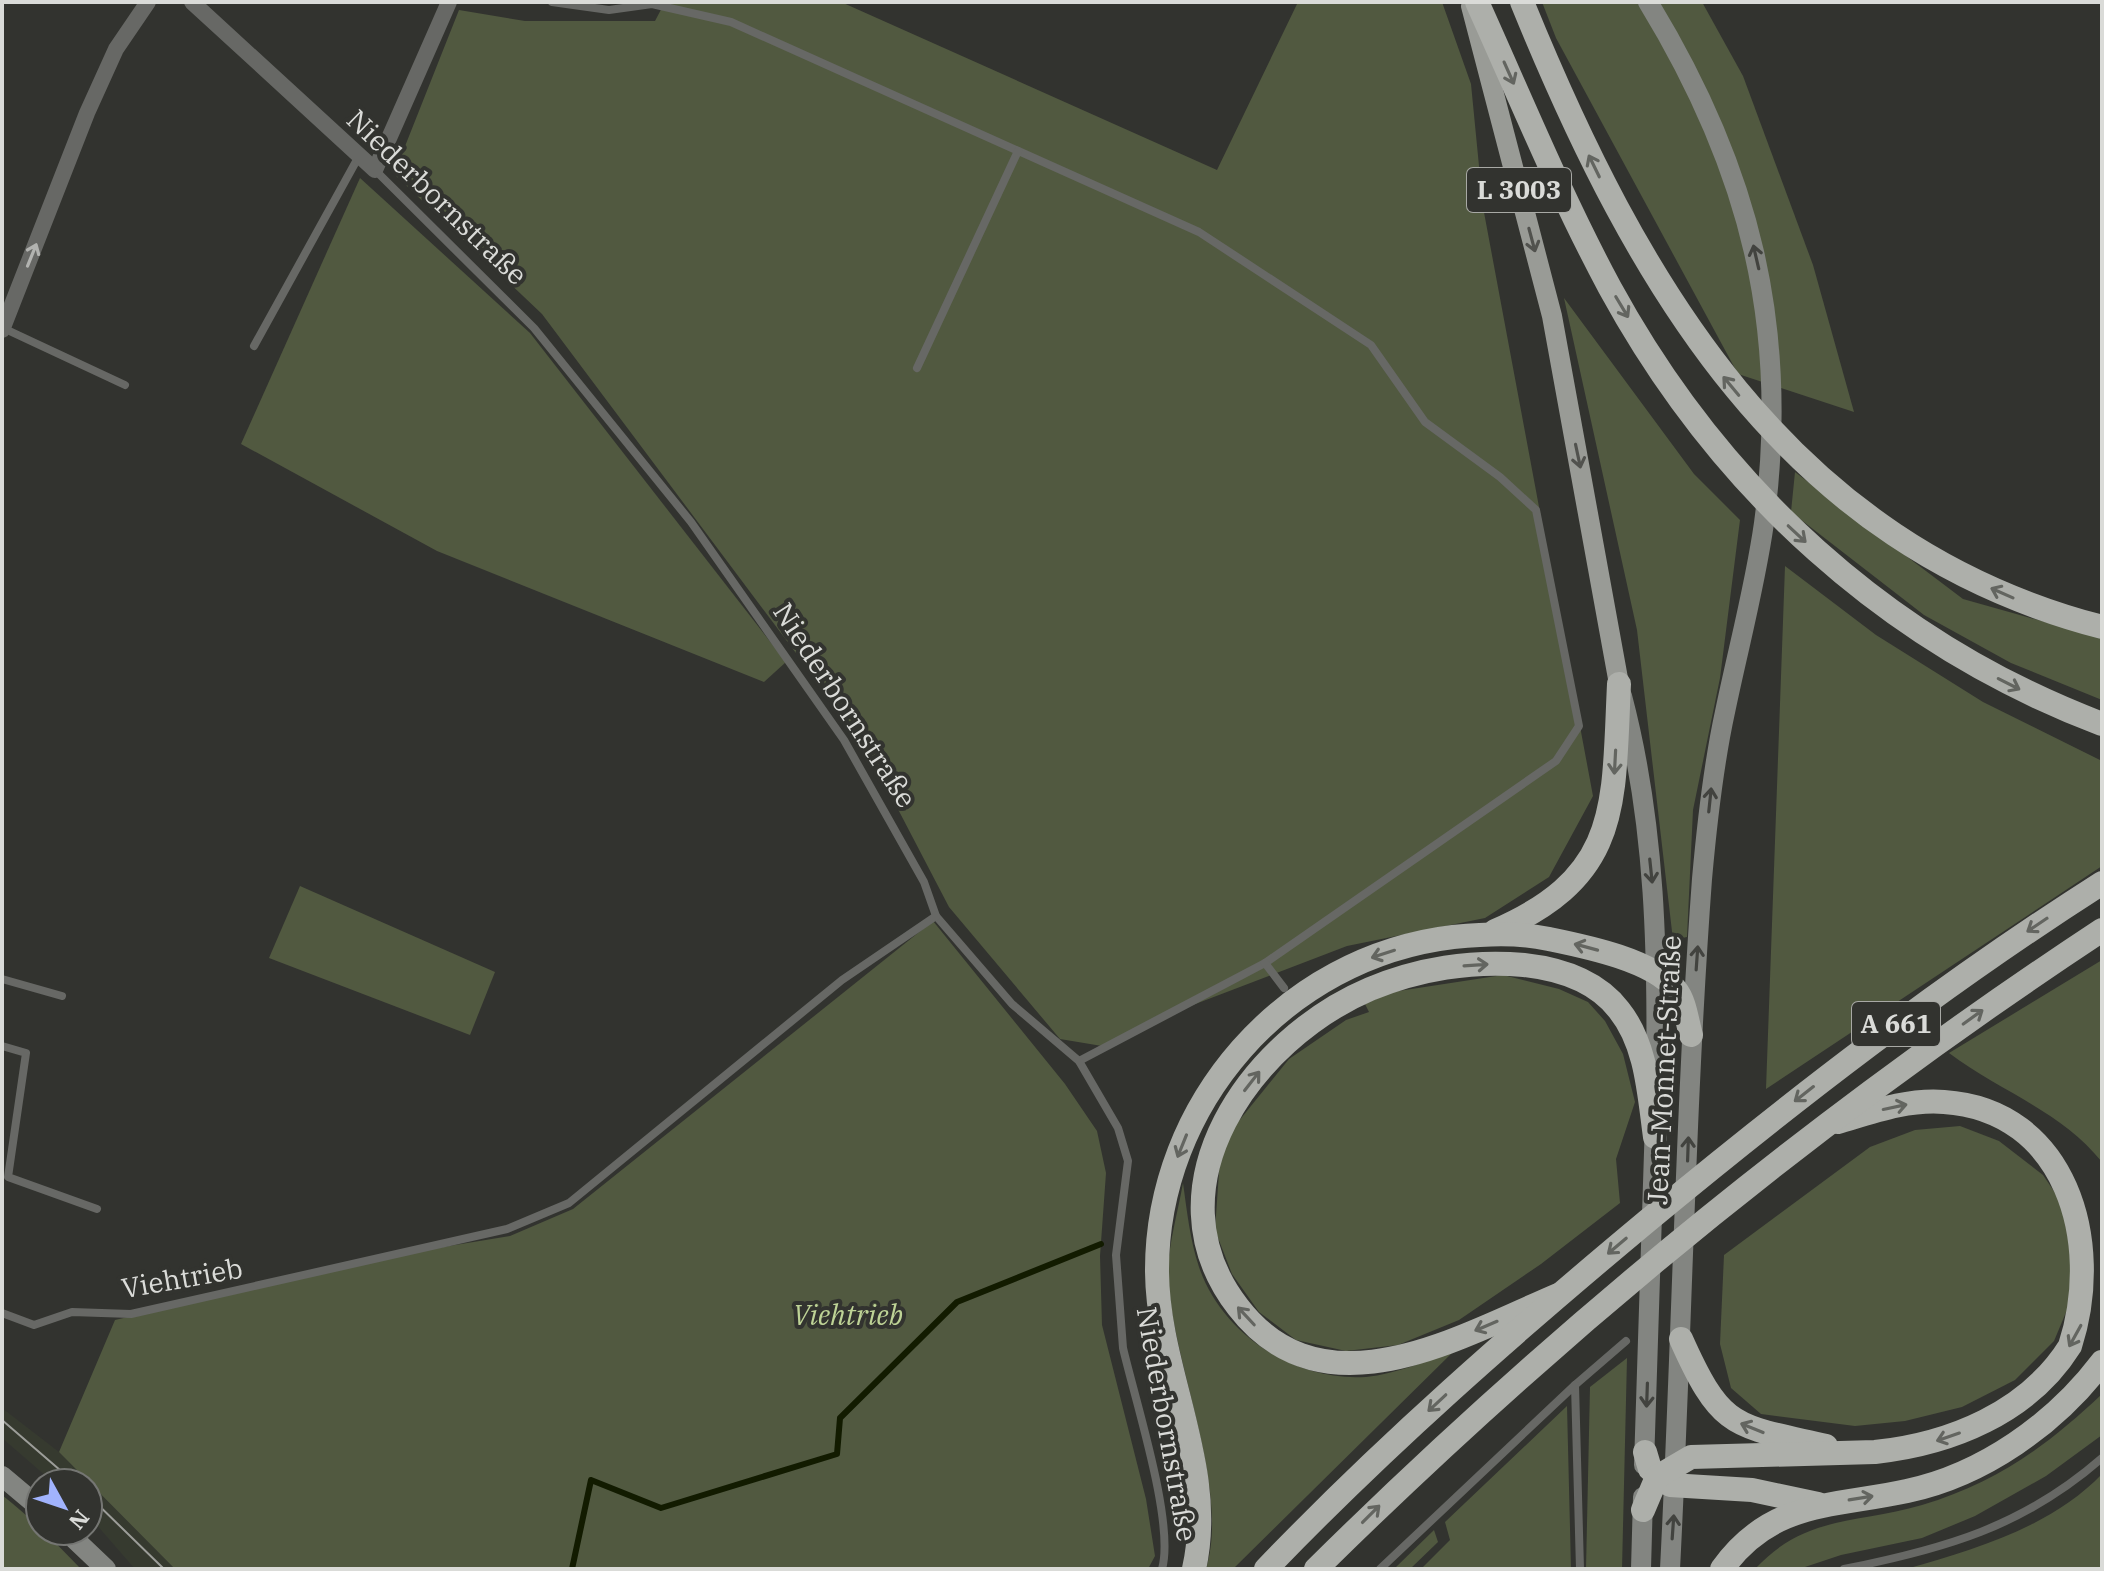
<svg xmlns="http://www.w3.org/2000/svg" width="2104" height="1571" font-family="'IBM Plex Serif',serif">
	<style>
		.built { fill: #363a2f }
		.green { fill: #515940 }
		.lines { fill: none; stroke-linecap: round; stroke-linejoin: round }
		.stream { stroke: #121b00; stroke-width: 6 }
		.lane { stroke: #676865; stroke-width: 8 }
		.street { stroke: #676865; stroke-width: 16 }
		.secondary { stroke: #838581; stroke-width: 20 }
		.primary { stroke: #999b96; stroke-width: 20 }
		.highway { stroke: #adafaa; stroke-width: 24 }
		.tram { stroke: #9c9d99; stroke-width: 2 }
		.oneway { stroke: #636560 }
		.oneway2 { stroke: #51524e }
		.oneway3 { stroke: #b2b3b0 }
		.oneway4 { stroke: #42433f }
		.labels { text-anchor: middle; stroke-width: 8; stroke-linejoin: round; paint-order: stroke }
		.shield { fill: #32332f; stroke: #a8a9a5; stroke-width: 2 }
		.shield-label { font-size: 26px; font-weight: bold; fill: #dadbd8 }
		.street-label { font-size: 28px; fill: #dadbd8; stroke: #32332f }
		.park-label { font-size: 28px; font-style: italic; fill: #bed396; stroke: #32332f }
	</style>
	<rect width="100%" height="100%" fill="#32332f"/>
	<path class="built" d="M2,1408L59,1452L175,1569H135L88,1515V1483H54L2,1438Z"/>
	<g class="green">
		<path d="M665,2H841L1217,170L1298,2H1442L1471,84L1483,207L1593,796L1549,877L1485,918L1347,946L1164,1016L1102,1046L1060,1039L949,907L864,744L542,314L394,174L459,10L525,21H655Z"/>
		<path d="M1542,2H1702L1743,76L1813,265L1854,412L1738,374L1556,38Z"/>
		<path d="M360,178L530,333L786,662L764,682L437,551L241,444Z"/>
		<path d="M1564,298L1694,474L1740,520L1720,678L1693,810L1687,937L1673,940L1637,630Z"/>
		<path d="M1795,472L1963,599L2102,638V700L2011,663L1924,615L1791,512Z"/>
		<path d="M1785,566L1876,635L1983,702L2102,761V866L1766,1089Z"/>
		<path d="M300,886L495,972L470,1035L269,958Z"/>
		<path d="M933,921L1065,1084L1097,1131L1106,1173L1100,1256L1102,1325L1146,1499L1155,1556L1148,1569H175L59,1452L115,1320L382,1257L510,1236L573,1209Z"/>
		<path d="M2102,960V1162C2061,1111 2001,1092 1949,1053Z"/>
		<path d="M1503,975L1559,989L1588,1002L1605,1021L1623,1054L1635,1102L1616,1159L1620,1203L1541,1264L1459,1320L1398,1345L1346,1351L1296,1340L1259,1312L1232,1274L1215,1230L1221,1143L1289,1059L1346,1020L1369,1012L1365,1004L1392,992Z"/>
		<path d="M1960,1126L1999,1141L2043,1175L2064,1206L2077,1286L2054,1341L2015,1380L1962,1407L1905,1421L1855,1426L1761,1414L1731,1388L1720,1344L1724,1255L1870,1147L1915,1130Z"/>
		<path d="M1183,1183C1187,1211 1190,1240 1199,1267C1222,1335 1296,1382 1366,1377C1396,1374 1426,1361 1454,1351L1233,1569H1206C1231,1487 1171,1362 1168,1274C1168,1245 1178,1212 1183,1183Z"/>
		<path d="M1627,1358L1622,1569H1586L1590,1387Z"/>
		<path d="M2102,1394V1435L2046,1476L1975,1516L1922,1538L1841,1555L1799,1569H1755C1806,1514 1858,1524 1922,1505C1996,1483 2047,1446 2102,1394Z"/>
		<path d="M1567,1406L1571,1569H1421L1450,1540L1445,1522Z"/>
		<path d="M2102,1474V1569H1906C1976,1549 2051,1527 2102,1474Z"/>
		<path d="M2,1495C32,1519 54,1541 81,1569H2Z"/>
		<path d="M1434,1530L1438,1542L1410,1569H1394Z"/>
	</g>
	<g class="lines">
		<path class="stream" d="M572,1569L591,1480L661,1508L837,1454L840,1418L957,1302L1101,1244"/>
		<g class="lane">
			<path d="M552,2L609,10L652,4L731,22L1199,232L1371,345L1425,422L1500,477L1536,510L1579,726L1556,761L1265,963L1079,1061"/>
			<path d="M375,170L534,328L691,522L844,740L924,882L936,916L1012,1004L1079,1061L1118,1128L1128,1161L1116,1255L1123,1348C1135,1400 1175,1523 1162,1569"/>
			<path d="M3,328L125,385"/>
			<path d="M254,346L359,156"/>
			<path d="M917,368L1018,151"/>
			<path d="M1265,963L1284,988"/>
			<path d="M2,979L62,996"/>
			<path d="M2,1046L26,1053L8,1177L97,1209"/>
			<path d="M2,1313L34,1325L72,1312L131,1314L507,1229L569,1203L842,980L936,916"/>
			<path d="M1575,1385L1626,1341"/>
			<path d="M1380,1569L1575,1385L1580,1569"/>
			<path d="M1844,1569C1944,1549 2023,1527 2102,1458"/>
		</g>
		<g class="street">
			<path d="M192,2L375,170L449,2"/>
			<path d="M2,330L87,113L116,49L148,2"/>
		</g>
		<g class="secondary">
			<path d="M1648,2C1750,169 1790,328 1764,523C1755,587 1738,649 1725,712C1713,767 1707,823 1702,879C1685,1108 1682,1339 1670,1569"/>
			<path d="M1622,696C1656,825 1658,957 1656,1089"/>
			<path d="M1644,1465L1655,1121"/>
			<path d="M2,1476L40,1508"/>
			<path d="M66,1531L106,1569"/>
			<path d="M1641,1569L1643,1497"/>
		</g>
		<path class="primary" d="M1471,6L1552,316L1619,684"/>
		<g class="highway">
			<path d="M1477,2C1520,97 1560,195 1610,288C1719,488 1888,643 2102,724"/>
			<path d="M1522,2C1637,284 1786,545 2102,627"/>
			<path d="M1495,931C1622,876 1613,806 1619,684"/>
			<path d="M1558,1295C1459,1337 1323,1418 1238,1307C1145,1187 1252,1039 1370,989C1418,969 1472,960 1524,965C1560,969 1596,980 1619,1010C1647,1045 1649,1094 1655,1137"/>
			<path d="M1681,1339C1722,1431 1734,1425 1826,1446"/>
			<path d="M1645,1452L1650,1469L1670,1485L1752,1490L1818,1504"/>
			<path d="M1643,1510L1657,1477L1691,1457L1875,1452C1950,1444 2028,1413 2070,1346C2104,1241 2066,1110 1944,1102C1908,1099 1872,1112 1838,1122"/>
			<path d="M1194,1569C1217,1467 1158,1373 1157,1272C1156,1104 1285,957 1453,937C1485,934 1517,932 1549,939C1583,946 1654,960 1676,990C1685,1001 1687,1022 1691,1035"/>
			<path d="M1266,1569C1385,1445 1514,1332 1646,1222C1792,1101 1942,985 2102,883"/>
			<path d="M1316,1569C1558,1330 1818,1117 2102,930"/>
			<path d="M1722,1569C1771,1500 1834,1507 1907,1491C1983,1475 2055,1424 2102,1362"/>
		</g>
		<g class="tram">
			<path d="M2,1420L75,1483"/>
			<path d="M88,1495L164,1569"/>
		</g>
	</g>
	<defs><path id="oneway-shaft" d="M-6 0H5M1.5-3L5.5 0L1.5 3" fill="none" stroke-width="1.6" stroke-linecap="round" stroke-linejoin="round" transform="scale(2)"/></defs>
	<g class="oneway">
		<use href="#oneway-shaft" transform="translate(1509 73) rotate(66)"/>
		<use href="#oneway-shaft" transform="translate(1594 166) rotate(-116)"/>
		<use href="#oneway-shaft" transform="translate(1622 307) rotate(59)"/>
		<use href="#oneway-shaft" transform="translate(1731 386) rotate(-130)"/>
		<use href="#oneway-shaft" transform="translate(1797 534) rotate(43)"/>
		<use href="#oneway-shaft" transform="translate(2002 593) rotate(-156)"/>
		<use href="#oneway-shaft" transform="translate(2009 684) rotate(27)"/>
		<use href="#oneway-shaft" transform="translate(1615 762) rotate(93)"/>
		<use href="#oneway-shaft" transform="translate(2037 925) rotate(146)"/>
		<use href="#oneway-shaft" transform="translate(1586 947) rotate(-165)"/>
		<use href="#oneway-shaft" transform="translate(1383 954) rotate(162)"/>
		<use href="#oneway-shaft" transform="translate(1476 965) rotate(-4)"/>
		<use href="#oneway-shaft" transform="translate(1973 1017) rotate(-36)"/>
		<use href="#oneway-shaft" transform="translate(1252 1081) rotate(-52)"/>
		<use href="#oneway-shaft" transform="translate(1804 1094) rotate(142)"/>
		<use href="#oneway-shaft" transform="translate(1895 1107) rotate(-12)"/>
		<use href="#oneway-shaft" transform="translate(1182 1146) rotate(112)"/>
		<use href="#oneway-shaft" transform="translate(1617 1246) rotate(140)"/>
		<use href="#oneway-shaft" transform="translate(1246 1316) rotate(-133)"/>
		<use href="#oneway-shaft" transform="translate(1486 1326) rotate(157)"/>
		<use href="#oneway-shaft" transform="translate(2075 1336) rotate(119)"/>
		<use href="#oneway-shaft" transform="translate(1437 1403) rotate(137)"/>
		<use href="#oneway-shaft" transform="translate(1752 1428) rotate(-158)"/>
		<use href="#oneway-shaft" transform="translate(1948 1437) rotate(161)"/>
		<use href="#oneway-shaft" transform="translate(1861 1498) rotate(-9)"/>
		<use href="#oneway-shaft" transform="translate(1371 1514) rotate(-45)"/>
	</g>
	<g class="oneway2">
		<use href="#oneway-shaft" transform="translate(1532 240) rotate(75)"/>
		<use href="#oneway-shaft" transform="translate(1578 456) rotate(78)"/>
	</g>
	<use class="oneway3" href="#oneway-shaft" transform="translate(32 255) rotate(-68)"/>
	<g class="oneway4">
		<use href="#oneway-shaft" transform="translate(1756 257) rotate(-103)"/>
		<use href="#oneway-shaft" transform="translate(1710 800) rotate(-84)"/>
		<use href="#oneway-shaft" transform="translate(1651 871) rotate(84)"/>
		<use href="#oneway-shaft" transform="translate(1697 958) rotate(-86)"/>
		<use href="#oneway-shaft" transform="translate(1688 1149) rotate(-88)"/>
		<use href="#oneway-shaft" transform="translate(1647 1395) rotate(92)"/>
		<use href="#oneway-shaft" transform="translate(1673 1527) rotate(-86)"/>
	</g>
	<g class="labels">
		<g class="shield">
			<rect x="1467" y="168" width="104" height="44" rx="6"/>
			<rect x="1852" y="1002" width="88" height="44" rx="6"/>
		</g>
		<g class="shield-label">
			<text x="1519" y="199">L 3003</text>
			<text x="1896" y="1033">A 661</text>
		</g>
		<g class="street-label">
			<text transform="translate(437 197) rotate(44)" y="10">Niederbornstraße</text>
			<text transform="translate(845 705) rotate(57)" y="10">Niederbornstraße</text>
			<text transform="translate(1664 1070) rotate(-87)" y="10">Jean-Monnet-Straße</text>
			<text transform="translate(182 1278) rotate(-10)" y="10">Viehtrieb</text>
			<text transform="translate(1167 1424) rotate(80)" y="10">Niederbornstraße</text>
		</g>
		<g class="park-label">
			<text x="848" y="1325">Viehtrieb</text>
		</g>
	</g>
	<rect width="2104" height="1571" fill="none" stroke="#dadbd8" stroke-width="8"/>
	<g transform="translate(64 1507) rotate(130)"><circle r="38" fill="#32332f" stroke="#757673" stroke-width="2"/>
	<path d="M0-6L14 30L0 20L-14 30Z" fill="#a1b3fd"/>
	<text y="-12" font-size="22" font-weight="bold" text-anchor="middle" fill="#dadbd8">N</text>
	</g>
</svg>
